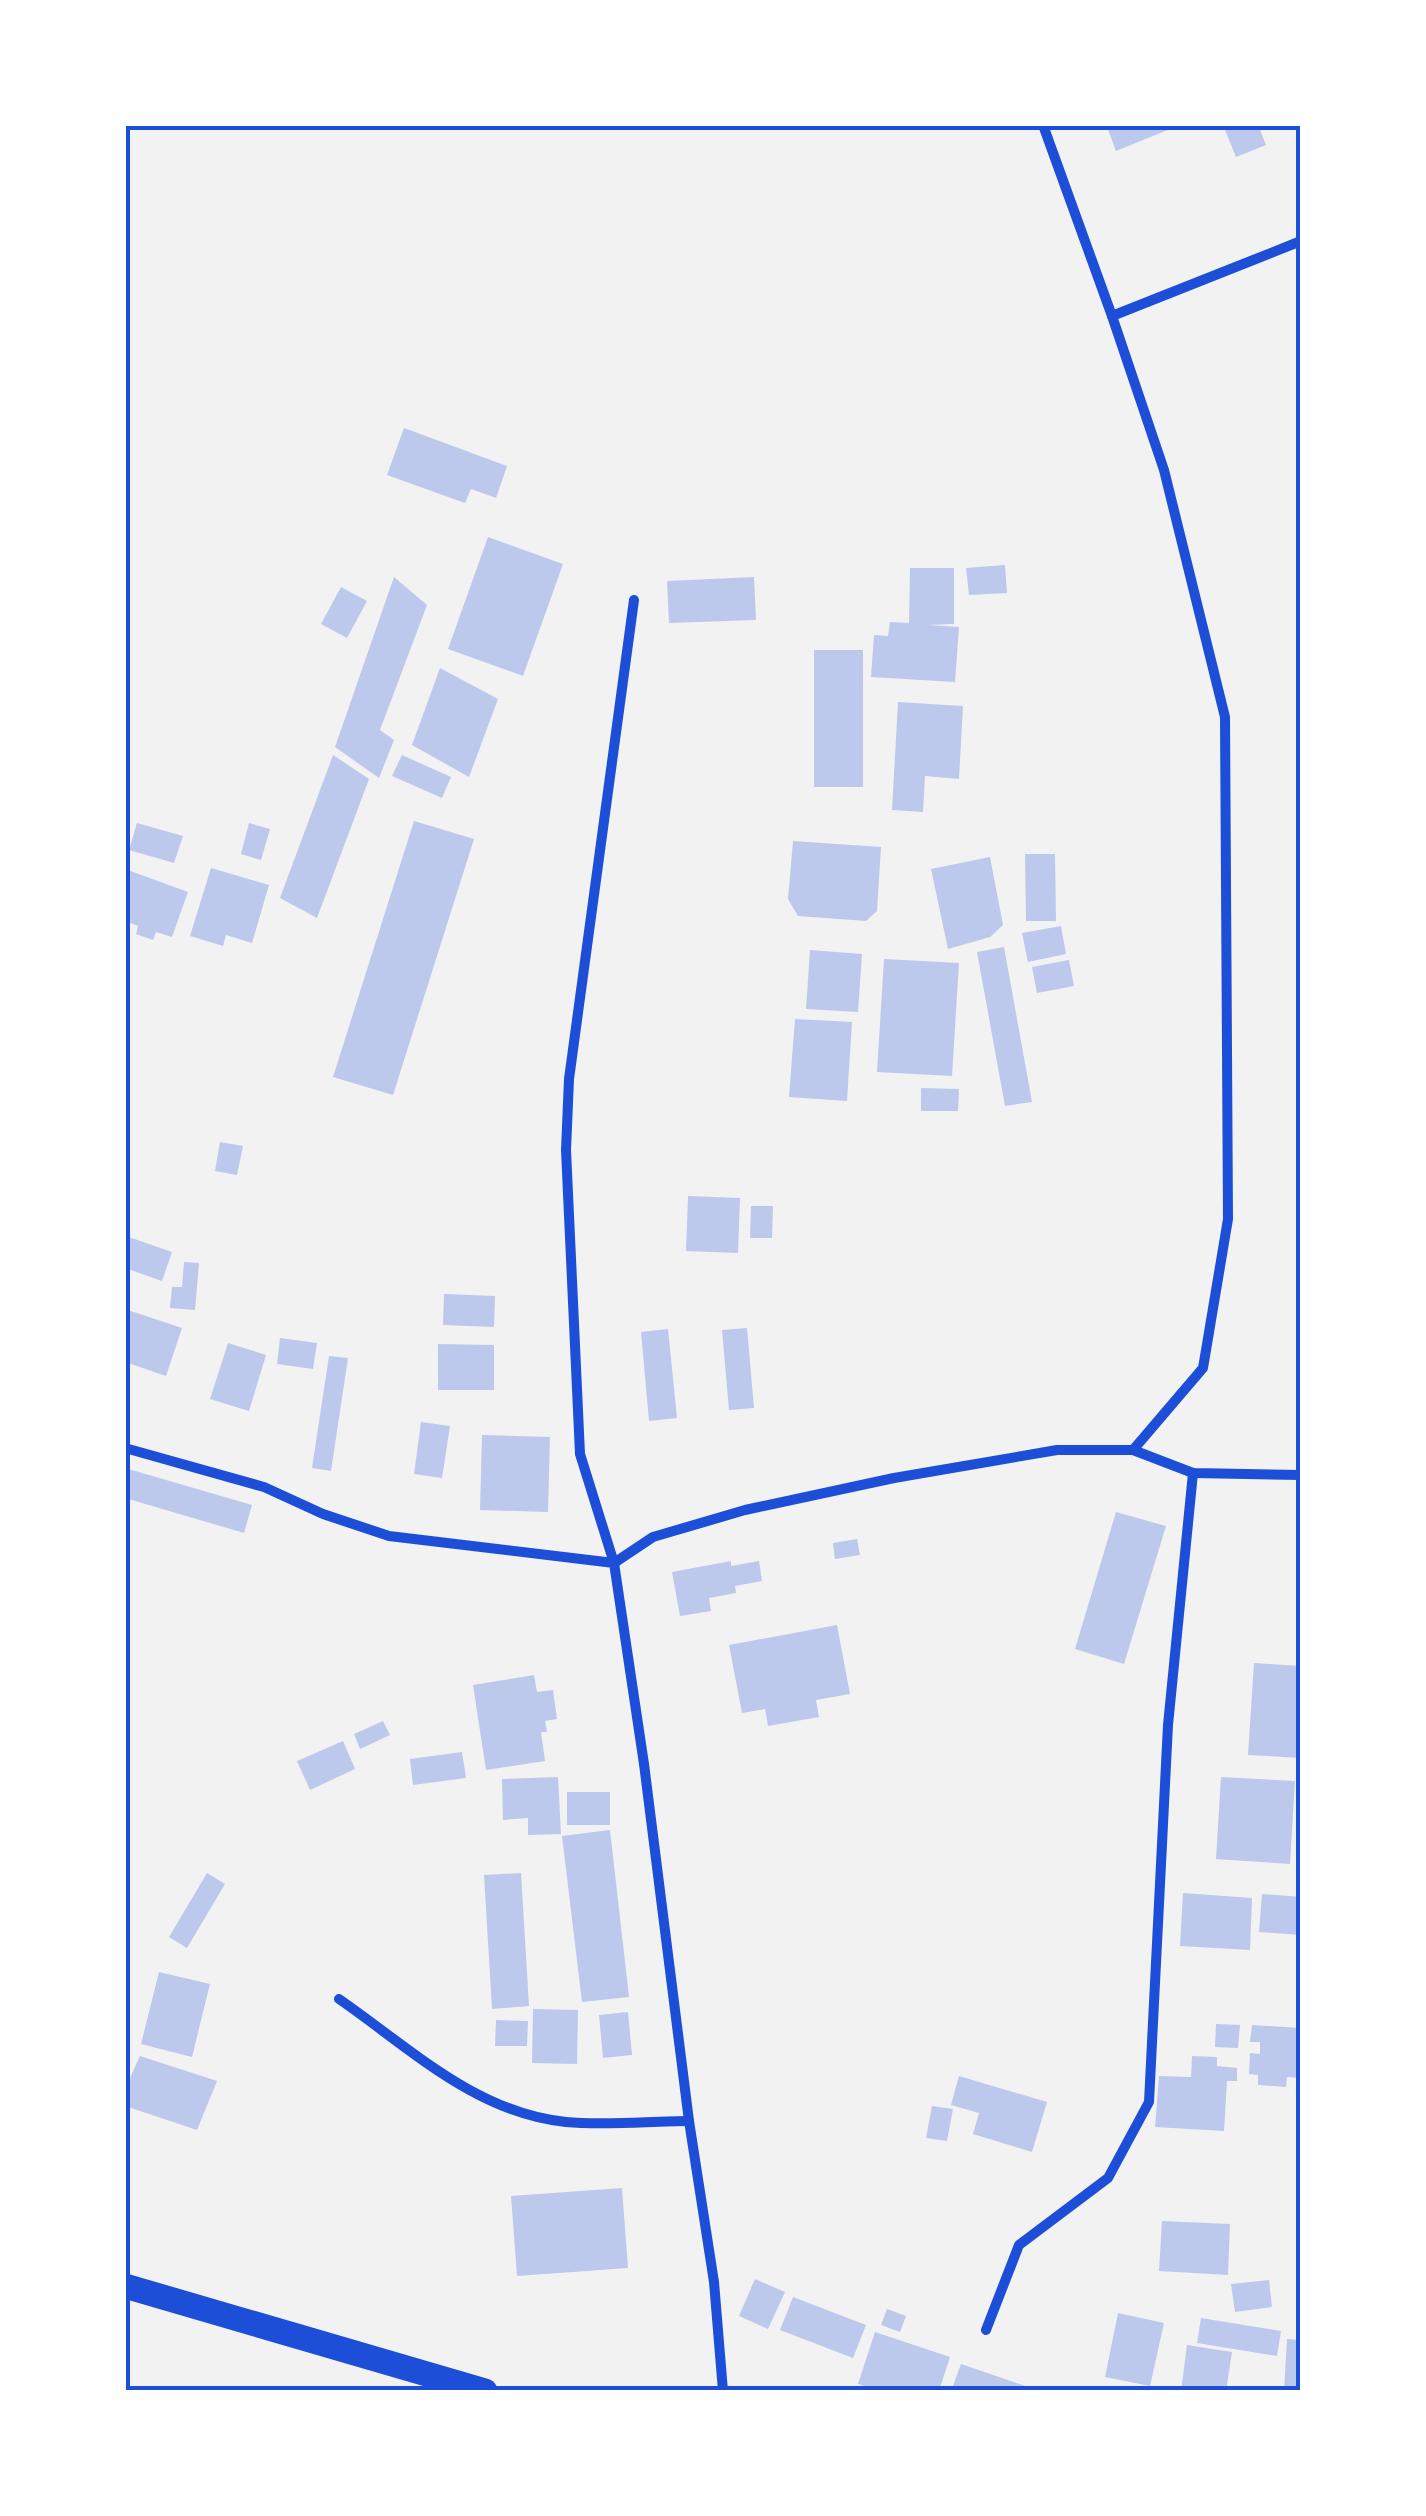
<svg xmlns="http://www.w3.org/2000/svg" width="1426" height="2516" font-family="'Titillium Web',sans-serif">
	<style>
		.building { fill: #bdc9ec }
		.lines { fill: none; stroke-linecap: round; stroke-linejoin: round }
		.minor { stroke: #1d4ed8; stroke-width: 10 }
		.primary { stroke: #1d4ed8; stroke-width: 25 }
		.neatline { fill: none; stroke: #1d4ed8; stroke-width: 4 }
	</style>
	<rect width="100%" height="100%" fill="#f2f2f2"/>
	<g class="building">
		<path d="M1113,125H1180L1116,151L1107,127Z"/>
		<path d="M1223,125H1258L1266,145L1236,157Z"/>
		<path d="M404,428L507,466L496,498L471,489L465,503L387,475Z"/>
		<path d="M488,537L563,564L523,676L448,649Z"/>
		<path d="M1005,565L1007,593L969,595L966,568Z"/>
		<path d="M910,568H954V624L928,625L959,627L955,682L871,677L874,635L888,636L890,622L909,623Z"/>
		<path d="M394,577L427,605L380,730L394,740L379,778L335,747Z"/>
		<path d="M754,577L756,620L669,623L667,581Z"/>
		<path d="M341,587L367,601L347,638L321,624Z"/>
		<rect x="814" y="650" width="49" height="137"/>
		<path d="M440,668L498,699L469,777L412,745Z"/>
		<path d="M898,702L963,706L959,779L925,776L923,812L892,810Z"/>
		<path d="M333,755L369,779L317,918L280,898Z"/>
		<path d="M402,755L451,777L442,798L392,776Z"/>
		<path d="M414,821L474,839L393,1095L333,1077Z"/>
		<path d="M137,823L183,836L174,863L129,850Z"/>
		<path d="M249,823L270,829L261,860L241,854Z"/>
		<path d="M793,841L881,847L877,911L866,921L798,916L788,899Z"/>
		<path d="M1025,854H1055L1056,921H1026Z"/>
		<path d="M990,857L1003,925L990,937L948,949L931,869Z"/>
		<path d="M211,868L269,885L252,943L226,935L223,946L190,936Z"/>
		<path d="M125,869L188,892L172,937L156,932L153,940L136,934L138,926L125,921Z"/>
		<path d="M1061,926L1066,954L1028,962L1022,933Z"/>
		<path d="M1004,947L1032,1102L1005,1106L977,952Z"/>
		<path d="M810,950L862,954L858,1012L806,1009Z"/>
		<path d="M884,959L959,963L952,1076L877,1072Z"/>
		<path d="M1069,960L1074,986L1037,993L1032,967Z"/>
		<path d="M795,1019L852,1022L847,1101L789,1097Z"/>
		<path d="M921,1088L959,1089L958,1111H921Z"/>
		<path d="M220,1142L243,1146L237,1175L215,1171Z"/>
		<path d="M688,1196L740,1198L738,1253L686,1251Z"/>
		<path d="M751,1206H773L772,1238H750Z"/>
		<path d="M126,1236L172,1252L162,1281L125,1268Z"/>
		<path d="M184,1262L199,1263L195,1310L170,1308L172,1287H182Z"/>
		<path d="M444,1294L495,1296L494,1327L443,1325Z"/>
		<path d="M125,1309L182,1328L166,1376L125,1362Z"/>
		<path d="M747,1328L754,1408L729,1410L722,1330Z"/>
		<path d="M668,1329L677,1418L649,1421L641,1332Z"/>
		<path d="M280,1338L317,1343L313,1369L277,1364Z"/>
		<path d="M228,1343L266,1355L249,1411L210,1399Z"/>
		<path d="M438,1344L494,1345V1390H438Z"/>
		<path d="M329,1356L348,1358L331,1471L312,1468Z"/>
		<path d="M421,1422L450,1426L442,1478L414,1474Z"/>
		<path d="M482,1435L550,1437L548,1512L480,1510Z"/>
		<path d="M125,1468L252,1505L244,1533L125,1498Z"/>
		<path d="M1116,1512L1166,1526L1124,1664L1075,1649Z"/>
		<path d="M857,1539L860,1555L835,1559L833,1543Z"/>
		<path d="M731,1561V1566L759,1561L762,1581L735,1586L736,1593L709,1598L711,1611L680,1616L672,1572Z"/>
		<path d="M837,1625L850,1694L816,1700L819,1717L768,1726L765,1709L742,1713L729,1645Z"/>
		<path d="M1254,1663L1301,1666V1758L1248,1755Z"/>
		<path d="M534,1675L537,1692L553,1690L557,1719L545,1721L547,1732H541L545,1761L486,1770L473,1685Z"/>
		<path d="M383,1721L390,1735L360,1749L354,1734Z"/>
		<path d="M343,1741L355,1769L310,1790L297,1761Z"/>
		<path d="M462,1752L466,1778L413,1785L410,1759Z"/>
		<path d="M558,1777L561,1834L528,1835V1818L503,1820L502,1779Z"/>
		<path d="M1221,1777L1295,1781L1290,1864L1216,1859Z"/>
		<rect x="567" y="1792" width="43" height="33"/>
		<path d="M610,1830L629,1997L582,2002L562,1836Z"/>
		<path d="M207,1873L225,1884L187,1948L169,1937Z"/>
		<path d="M521,1873L529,2006L492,2009L484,1875Z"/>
		<path d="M1183,1893L1252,1898L1250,1950L1180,1946Z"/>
		<path d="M1262,1894L1301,1897V1935L1259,1932Z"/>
		<path d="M159,1972L210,1984L192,2057L141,2044Z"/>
		<path d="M533,2009L578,2010L577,2064L532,2063Z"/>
		<path d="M628,2012L632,2055L603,2058L599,2015Z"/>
		<path d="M496,2020L528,2021L527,2046H495Z"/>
		<path d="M1216,2024L1240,2025L1238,2048L1215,2047Z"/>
		<path d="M1252,2025L1301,2028V2078L1287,2077L1286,2087L1258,2085V2075L1249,2074L1250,2053L1260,2054V2042H1250Z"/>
		<path d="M140,2056L217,2081L197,2130L125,2106V2089Z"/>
		<path d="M1192,2056L1217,2057V2066L1237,2068V2081H1227L1224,2131L1155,2127L1159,2076L1191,2077Z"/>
		<path d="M959,2076L1047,2102L1032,2152L973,2134L979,2113L951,2105Z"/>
		<path d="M932,2106L953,2109L947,2141L926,2138Z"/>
		<path d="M622,2188L628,2268L517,2276L511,2196Z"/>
		<path d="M1162,2221L1230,2224L1228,2275L1159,2271Z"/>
		<path d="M755,2279L785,2292L768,2329L739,2316Z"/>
		<path d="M1269,2280L1272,2307L1235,2312L1231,2284Z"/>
		<path d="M793,2297L866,2325L853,2358L780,2330Z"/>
		<path d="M887,2309L906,2316L900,2332L881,2325Z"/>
		<path d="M1118,2313L1164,2323L1150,2386L1105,2377Z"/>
		<path d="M1201,2318L1281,2331L1277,2356L1197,2343Z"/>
		<path d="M875,2332L950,2357L939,2391H879L858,2384Z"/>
		<path d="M1287,2339L1301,2340V2391H1284Z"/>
		<path d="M1187,2345L1232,2352L1226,2391H1181Z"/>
		<path d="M961,2364L1037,2390V2391H951Z"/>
	</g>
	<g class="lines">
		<g class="minor">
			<path d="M1043,125L1112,316L1164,470L1225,717L1228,1219L1203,1368L1133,1450"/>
			<path d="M1112,316L1301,241"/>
			<path d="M634,600L569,1079L566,1150L580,1454L614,1563L653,1537L745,1510L894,1478L1057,1450H1133L1193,1473L1301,1475"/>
			<path d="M125,1448L264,1487L323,1514L389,1536L614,1563L644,1764L689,2121L714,2282L723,2391"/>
			<path d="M339,1999C410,2048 476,2113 566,2122C605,2126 650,2121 689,2121"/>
			<path d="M986,2330L1019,2245L1108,2178L1149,2102L1168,1725L1193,1473"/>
		</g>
		<path class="primary" d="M125,2286L485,2391"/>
	</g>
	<rect width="1426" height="2516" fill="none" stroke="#ffffff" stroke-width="255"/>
	<rect x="128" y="128" width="1170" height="2260" class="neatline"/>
</svg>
